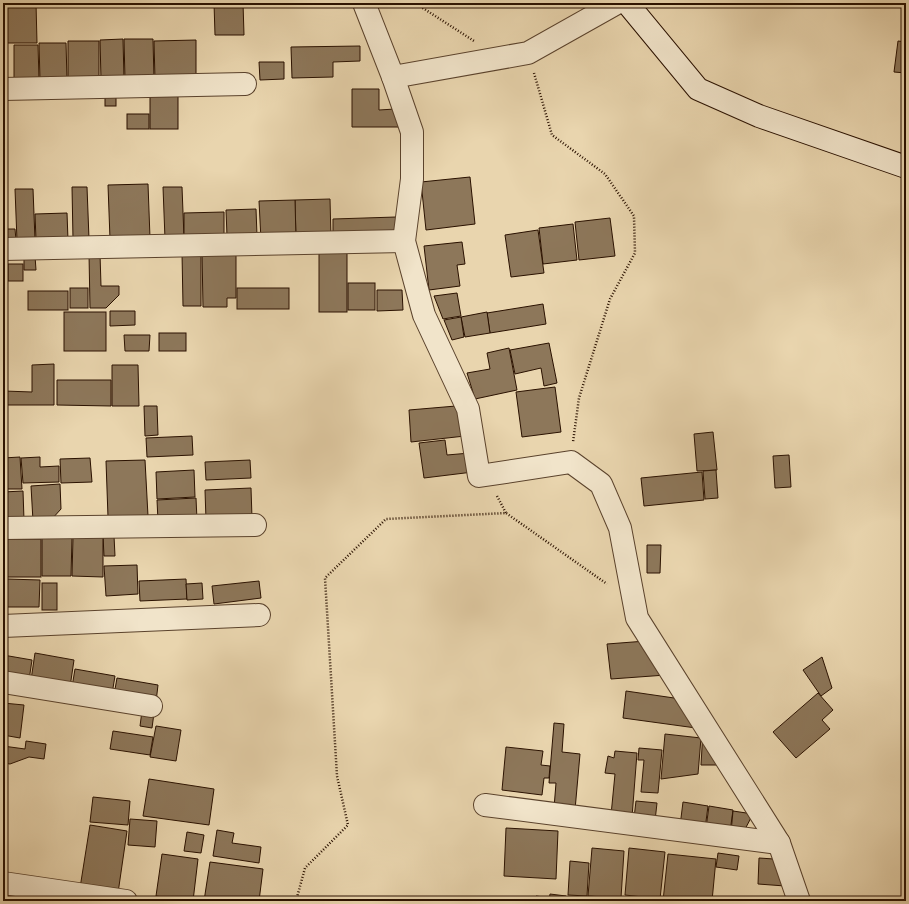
<svg xmlns="http://www.w3.org/2000/svg" width="909" height="904" font-family="Alegreya,serif">
	<style>
		.building { fill: #8d775a; stroke: #2a1100 }
		.lines { fill: none; stroke-linecap: round; stroke-linejoin: round }
		.street-casing { stroke: #5a422c; stroke-width: 24 }
		.secondary-casing { stroke: #2a1100; stroke-width: 24 }
		.path { stroke: #2a1100; stroke-width: 2.5; stroke-dasharray: 1 2; stroke-linecap: butt }
		.street { stroke: #f1e4ca; stroke-width: 22 }
		.secondary { stroke: #f1e4ca; stroke-width: 22 }
	</style>
	<rect width="100%" height="100%" fill="#e9d5ae"/>
	<filter id="stains"><feTurbulence type="fractalNoise" baseFrequency=".005" numOctaves="4"/><feColorMatrix values="0 0 0 0 .2 0 0 0 0 .09 0 0 0 0 .02 0 0 0 .5 -.17"/></filter>
	<radialGradient id="worn" r=".72"><stop offset=".6" stop-color="#630" stop-opacity="0"/><stop offset="1" stop-color="#630" stop-opacity=".3"/></radialGradient>
	<g class="building">
		<path d="M3,3H36L37,43H3Z"/>
		<path d="M214,3H243L244,35H215Z"/>
		<path d="M123,39L124,79H101L100,40Z"/>
		<path d="M124,39H153L154,80H125Z"/>
		<path d="M196,40V79L155,80L154,41Z"/>
		<path d="M68,41H99V79L68,80Z"/>
		<path d="M898,41L906,42V73L894,72Z"/>
		<path d="M39,43H66L67,79L40,80Z"/>
		<path d="M14,45H38L39,79H14Z"/>
		<path d="M360,46V61L333,62V77L292,78L291,47Z"/>
		<path d="M259,62H284V79L260,80Z"/>
		<path d="M352,89H379V110L395,109L401,127H352Z"/>
		<rect x="150" y="92" width="28" height="37"/>
		<rect x="105" y="93" width="11" height="13"/>
		<rect x="127" y="114" width="22" height="15"/>
		<path d="M470,177L475,224L426,230L421,182Z"/>
		<path d="M148,184L150,238L110,239L108,185Z"/>
		<path d="M72,187H87L89,239H73Z"/>
		<path d="M163,187H182L184,238L165,239Z"/>
		<path d="M15,189H33L35,240L17,241Z"/>
		<path d="M330,199L331,238L296,239L295,200Z"/>
		<path d="M295,200L296,239L261,240L259,201Z"/>
		<path d="M256,209L257,236H227L226,210Z"/>
		<path d="M224,212V237L184,238V213Z"/>
		<path d="M67,213L68,240H36L35,214Z"/>
		<path d="M396,217L397,234L333,236V219Z"/>
		<path d="M610,218L615,256L579,260L575,222Z"/>
		<path d="M573,224L577,260L543,264L539,228Z"/>
		<path d="M3,229H15L16,240H3Z"/>
		<path d="M538,230L544,273L511,277L505,235Z"/>
		<path d="M462,242L465,264L457,265L460,286L429,290L424,246Z"/>
		<rect x="319" y="249" width="28" height="63"/>
		<path d="M236,252V298H227V307H203L202,253Z"/>
		<path d="M182,253H201V306H183Z"/>
		<path d="M89,254H100L101,286H119V295L106,308H90Z"/>
		<path d="M24,256H35L36,270H24Z"/>
		<rect x="8" y="264" width="15" height="17"/>
		<rect x="348" y="283" width="27" height="27"/>
		<rect x="70" y="288" width="18" height="20"/>
		<rect x="237" y="288" width="52" height="21"/>
		<path d="M377,290H402L403,310L377,311Z"/>
		<rect x="28" y="291" width="40" height="19"/>
		<path d="M457,293L461,316L443,319L434,296Z"/>
		<path d="M543,304L546,324L490,333L487,313Z"/>
		<path d="M110,311H135V325L110,326Z"/>
		<rect x="64" y="312" width="42" height="39"/>
		<path d="M487,312L490,333L465,337L461,317Z"/>
		<path d="M461,317L464,337L452,340L444,320Z"/>
		<rect x="159" y="333" width="27" height="18"/>
		<path d="M124,335H150L149,351H125Z"/>
		<path d="M549,343L557,383L544,386L541,368L515,374L510,350Z"/>
		<path d="M509,348L517,390L475,399L467,373L490,369L487,353Z"/>
		<path d="M54,364V405H4V391L32,392V365Z"/>
		<path d="M112,365H138L139,406H112Z"/>
		<path d="M57,380H111V406L57,405Z"/>
		<path d="M555,387L561,432L522,437L516,392Z"/>
		<path d="M144,406H157L158,435L145,436Z"/>
		<path d="M456,406L465,436L411,442L409,410Z"/>
		<path d="M713,432L717,470L697,471L694,434Z"/>
		<path d="M192,436L193,455L147,457L146,438Z"/>
		<path d="M445,440L447,455L470,453L473,472L424,478L419,443Z"/>
		<path d="M789,455L791,487L775,488L773,456Z"/>
		<path d="M20,457L22,489H3V458Z"/>
		<path d="M40,457V467L59,466V482L23,483L21,458Z"/>
		<path d="M90,458L92,482L61,483L60,459Z"/>
		<path d="M145,460L148,516L108,517L106,461Z"/>
		<path d="M250,460L251,478L206,480L205,462Z"/>
		<path d="M194,470L195,497L157,499L156,472Z"/>
		<path d="M716,470L718,498L705,499L703,471Z"/>
		<path d="M702,472L704,500L644,506L641,478Z"/>
		<path d="M60,484L61,509L51,520L33,521L31,486Z"/>
		<path d="M251,488L252,518L206,520L205,490Z"/>
		<path d="M23,491L24,520L3,521V492Z"/>
		<path d="M196,498L197,520L158,521L157,500Z"/>
		<path d="M103,536H114L115,556H104Z"/>
		<path d="M42,537H72L71,576H42Z"/>
		<path d="M73,537H103V577L72,576Z"/>
		<rect x="3" y="539" width="38" height="38"/>
		<path d="M647,545H661L660,573H647Z"/>
		<path d="M137,565L138,594L106,596L104,566Z"/>
		<rect x="3" y="579" width="3" height="34"/>
		<path d="M7,579L40,580L39,607H7Z"/>
		<path d="M186,579L187,599L140,601L139,581Z"/>
		<path d="M259,581L261,598L214,604L212,586Z"/>
		<rect x="42" y="583" width="15" height="27"/>
		<path d="M202,583L203,599L187,600L186,584Z"/>
		<path d="M646,641L666,675L611,679L607,644Z"/>
		<path d="M35,653L74,660L70,687L31,680Z"/>
		<path d="M3,655L32,660L29,680L3,675Z"/>
		<path d="M822,657L832,688L821,696L803,670Z"/>
		<path d="M75,669L115,676L112,694L72,687Z"/>
		<path d="M117,678L158,685L156,702L114,695Z"/>
		<path d="M626,691L681,699L696,728L623,718Z"/>
		<path d="M818,693L833,710L822,720L830,729L796,758L773,732Z"/>
		<path d="M3,703L24,705L20,738L3,735Z"/>
		<path d="M142,711L154,713L152,728L140,726Z"/>
		<path d="M554,723L564,724L562,752L580,754L575,810L554,808L556,783H549Z"/>
		<path d="M156,726L181,730L176,761L150,757Z"/>
		<path d="M703,730L724,765H701Z"/>
		<path d="M113,731L153,737L150,755L110,749Z"/>
		<path d="M665,734L701,738L698,774L661,779Z"/>
		<path d="M26,741L46,744L44,759L29,757L10,764L3,763V746L25,749Z"/>
		<path d="M506,747L543,751L541,765L550,766L549,778H544L542,795L502,790Z"/>
		<path d="M639,748L662,750L658,793L641,792L644,760H638Z"/>
		<path d="M615,751L637,753L632,817L611,815L615,774L605,773L608,756L614,758Z"/>
		<path d="M149,779L214,789L209,825L143,816Z"/>
		<path d="M93,797L130,801L128,825L90,822Z"/>
		<path d="M636,801L657,803L655,821L634,818Z"/>
		<path d="M683,802L708,806L705,829L680,826Z"/>
		<path d="M709,806L733,810L730,832L706,828Z"/>
		<path d="M733,811L753,814L743,833L731,832Z"/>
		<path d="M130,819L157,821L155,847L128,845Z"/>
		<path d="M90,825L127,831L118,893L80,888Z"/>
		<path d="M506,828L558,831L556,879L504,876Z"/>
		<path d="M217,830L234,833L232,843L261,847L259,863L213,856Z"/>
		<path d="M187,832L204,835L201,853L184,851Z"/>
		<path d="M592,848L624,851L621,898L588,896Z"/>
		<path d="M629,848L665,852L660,899L625,895Z"/>
		<path d="M718,853L739,856L737,870L716,867Z"/>
		<path d="M162,854L198,859L193,901L156,896Z"/>
		<path d="M668,854L716,859L712,901H663Z"/>
		<path d="M759,858L774,859L785,886L758,884Z"/>
		<path d="M570,861L589,863L587,896L568,895Z"/>
		<path d="M210,862L263,869L259,901H204Z"/>
		<path d="M550,894L566,896L565,901H549Z"/>
		<path d="M536,896L544,897L543,901H535Z"/>
		<path d="M587,898L599,900V901H587Z"/>
	</g>
	<g class="lines">
		<defs>
			<g id="street">
				<path d="M364,3L393,77L412,132V179L404,241L424,315L468,409L479,476L571,462L601,484L620,528L637,618L779,843L799,901"/>
				<path d="M393,77L528,53L617,3"/>
				<path d="M3,89L245,84"/>
				<path d="M3,249L404,241"/>
				<path d="M3,528L255,525"/>
				<path d="M3,626L259,615"/>
				<path d="M3,682L151,706"/>
				<path d="M485,805L779,843"/>
				<path d="M3,883L126,901"/>
			</g>
			<path id="secondary" d="M627,3L698,89L759,116L906,167"/>
		</defs>
		<use href="#street" class="street-casing"/>
		<use href="#secondary" class="secondary-casing"/>
		<g class="path">
			<path d="M415,3L474,41"/>
			<path d="M534,73L552,135L605,174L634,216L635,253L610,299L579,398L573,442"/>
			<path d="M497,496L506,513"/>
			<path d="M296,901L305,868L348,825L337,776L325,578L386,519L506,513L607,584"/>
		</g>
		<use href="#street" class="street"/>
		<use href="#secondary" class="secondary"/>
	</g>
	<rect width="909" height="904" fill="none" stroke="#e9d5ae" stroke-width="16"/>
	<rect x="4" y="4" width="901" height="896" fill="none" stroke="#2a1100" stroke-width="2"/>
	<rect x="8" y="8" width="893" height="888" fill="none" stroke="#2a1100"/>
	<rect width="100%" height="100%" filter="url(#stains)"/>
	<rect width="100%" height="100%" fill="url(#worn)"/>
</svg>
